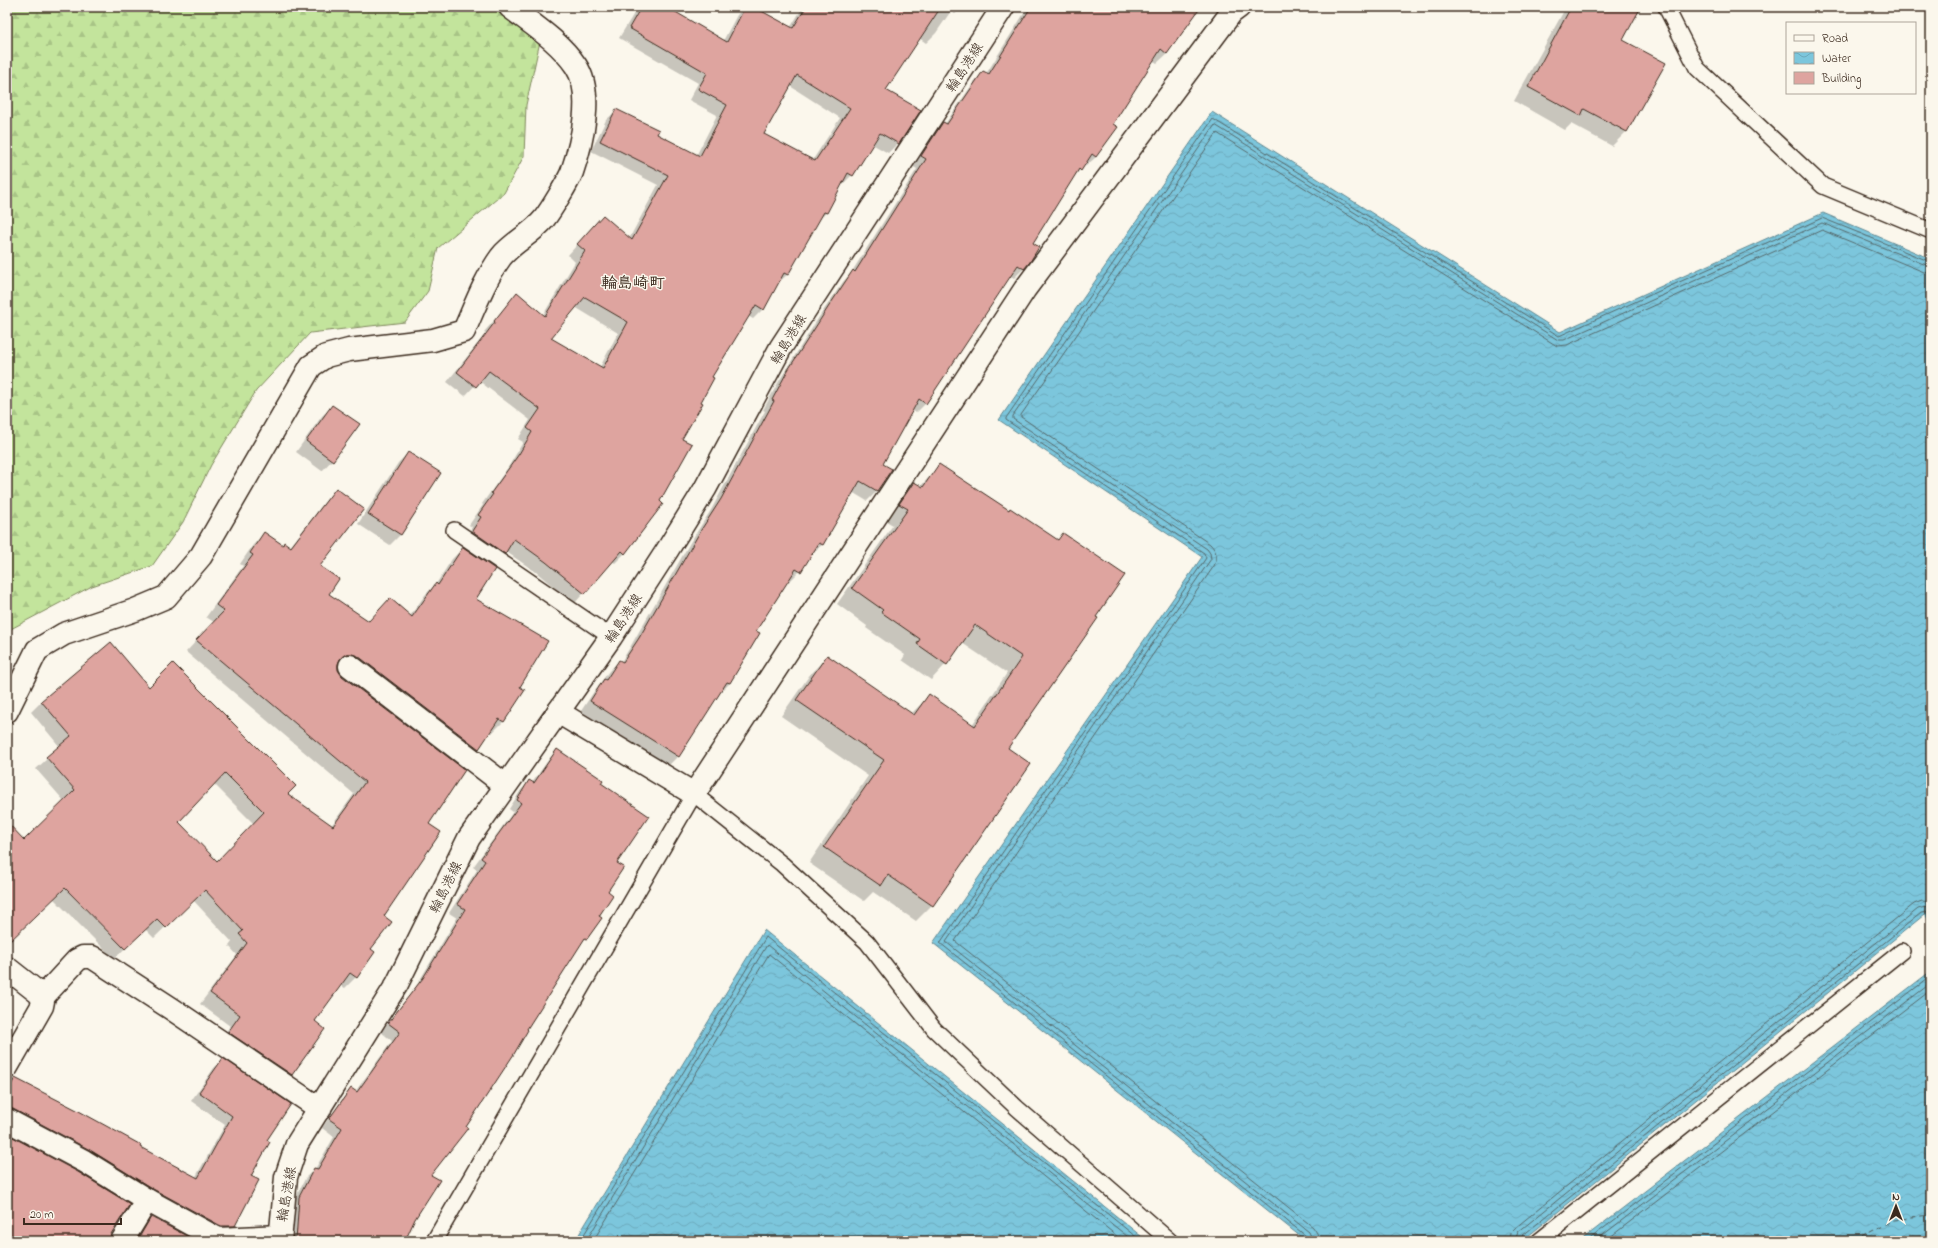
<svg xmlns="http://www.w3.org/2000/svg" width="1938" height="1248" font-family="'Indie Flower','Klee One',sans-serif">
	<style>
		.forest { fill: url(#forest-firs); stroke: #7f875d }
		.water { fill: url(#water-waves); stroke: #628890 }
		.shadow { fill: #0003; fill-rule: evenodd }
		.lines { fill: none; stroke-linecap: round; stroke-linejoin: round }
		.shore { stroke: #55686a; stroke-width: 1 }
		.ferry { stroke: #4e5957; stroke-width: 1; stroke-dasharray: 5 4; stroke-linecap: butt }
		.building { fill: #dea49f; stroke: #3b2a1e; fill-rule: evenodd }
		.lane-casing { stroke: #3b2a1e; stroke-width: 18 }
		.street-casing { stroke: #3b2a1e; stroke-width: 25 }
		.secondary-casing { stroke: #3b2a1e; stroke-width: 25 }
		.lane { stroke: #fbf7ec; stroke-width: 15 }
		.street { stroke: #fbf7ec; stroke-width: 22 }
		.secondary { stroke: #fbf7ec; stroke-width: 22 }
		.labels { text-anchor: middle; stroke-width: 3; stroke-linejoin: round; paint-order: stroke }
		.street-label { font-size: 14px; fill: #3b2a1e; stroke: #fbf7ec }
		.quarter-label { font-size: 16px; font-weight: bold; fill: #3b2a1e; stroke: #fbf7ec }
	</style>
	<defs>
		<pattern id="forest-firs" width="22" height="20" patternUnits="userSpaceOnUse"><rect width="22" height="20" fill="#c3e49c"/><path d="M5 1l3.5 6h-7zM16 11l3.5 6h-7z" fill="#a8c486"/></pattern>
		<pattern id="water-waves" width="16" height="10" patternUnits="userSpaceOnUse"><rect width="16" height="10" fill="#7cc6dc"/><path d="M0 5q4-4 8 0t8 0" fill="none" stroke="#6caabc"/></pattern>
	</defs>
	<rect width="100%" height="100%" fill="#fbf7ec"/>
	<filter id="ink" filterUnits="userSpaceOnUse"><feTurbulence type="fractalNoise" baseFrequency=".025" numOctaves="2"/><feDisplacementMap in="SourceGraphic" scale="8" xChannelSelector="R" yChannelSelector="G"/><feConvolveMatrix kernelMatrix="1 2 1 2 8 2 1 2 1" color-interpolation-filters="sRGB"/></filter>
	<g filter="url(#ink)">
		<path class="forest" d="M7,7H527L544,23L526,105L524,156L504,193L438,248L428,291L405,322L310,333L256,391L211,465L183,522L152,566L92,586L7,631Z"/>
		<g class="water">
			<path d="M1212,112L1560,332L1823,213L1931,259V923L1924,915L1522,1241H1306L933,943L1202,557L999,420Z"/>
			<path d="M764,930L1147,1241H575Z"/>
			<path d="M1931,971V1241H1580Z"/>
		</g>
		<g class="shadow">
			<path d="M638,7H665L723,41L737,15L745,7H751L790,28L803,7H962L955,14L951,11L936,33L926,43L919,38L885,91L898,143L888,153L872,144L852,175L842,185H840L826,213L818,220L787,275L777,284L763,309L753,319L748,316L711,377L625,553L615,563L612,561L574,604L536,572L505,551L494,563L463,542L472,527L469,525L483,505L482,504L509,466L523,442L518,439L530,420L479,381L465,396L447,382L486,333L484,332L517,294L543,315L575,262L568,255L593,227L629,239L658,185L591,151L606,120L617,110L656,134L696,156L717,115L689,100L698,83L619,38ZM790,86L840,118L812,161L762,135ZM575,307L618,333L600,367L550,338Z"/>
			<path d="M1028,7H1200L1167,54L1157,63L1152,60L1111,124L1096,157L1086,166L1084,165L1073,178L1031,243L1024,268L1014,278L1009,275L926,403L916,413L912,410L881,464L877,491L867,501L852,492L822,545L811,554L800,571L790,581L788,580L755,631L730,683L720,693L678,756L668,766L581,711L595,690L609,671L619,661L621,662L629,649L691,541L711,510L765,411L763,410L779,381L819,317L843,282L851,273L917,169L912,166L933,133L943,123L945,124L974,82L983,72L986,74Z"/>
			<path d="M1566,7H1640L1621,40L1664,64L1626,132L1612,146L1571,124L1565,130L1514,101Z"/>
			<path d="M333,406L332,460L322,471L296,452L322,416Z"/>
			<path d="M408,453L440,473L400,535L390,545L358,524L398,463Z"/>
			<path d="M940,465L1057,541L1063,534L1006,748L1029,764L932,905L916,921L873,892L864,901L809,863L868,776L781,716L811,673L827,657L911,714L929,696L972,725L1007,673L962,643L946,664L931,680L902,660L905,655L866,628L867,626L837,604L893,525L884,520L898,499L914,483L920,487Z"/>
			<path d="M336,490L319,567L327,594L369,622L410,616L425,595L436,584L452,559L463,548L475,599L519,687L523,690L503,722L492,733L490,731L478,749L467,759L341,664L337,665V671L427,824L383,916L370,950L374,952L356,977L345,988L340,985L314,1022L291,1074L280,1085L218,1043L230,1026L200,1004L237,955L229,946L232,942L193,900L154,938L145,929L114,959L53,898L7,943V824L24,841L65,802L36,769L60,747L31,712L42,701L149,689L331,826L354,794L186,652L214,622L206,617L243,566L240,564L253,545L264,534L282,546L284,543L290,547L326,500ZM214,784L254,824L217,862L177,822Z"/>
			<path d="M557,750L599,783L616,864L598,916L586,938L578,946L430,1175L414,1219L404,1241H288L291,1206L306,1177L315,1169L334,1137L322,1128L343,1098L351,1089L355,1092L392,1041L381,1032L415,988L457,918L449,913L477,870L473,867L513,812L509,809L521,790L530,781L532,783L549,759Z"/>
			<path d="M223,1060L265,1140L249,1176L234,1225L225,1234L7,1119V1080L14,1078L140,1145L139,1148L195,1178L225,1125L191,1101L214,1068Z"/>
			<path d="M152,1218L194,1241H134L143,1227Z"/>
		</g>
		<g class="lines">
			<g class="shore">
				<path d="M580,1241L766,937L1141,1241"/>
				<path d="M586,1241L767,945L1133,1241"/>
				<path d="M593,1241L769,954L1123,1241"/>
				<path d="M1308,1241L1306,1236L940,943L1206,558L1204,553L1006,420V418L1213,119L1559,336L1822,218L1931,262"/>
				<path d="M1313,1241L1309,1232L946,942L1211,559L1210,553L1207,549L1013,419V416L1215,125L1558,340H1564L1822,223L1931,267"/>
				<path d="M1319,1241L1317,1233L1313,1227L955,941L1214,566C1218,558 1217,551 1210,544L1021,417V415L1217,133L1557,346L1567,345L1822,230L1924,272L1931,273"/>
				<path d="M1509,1241L1510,1233L1515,1228L1914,904L1922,901L1931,902"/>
				<path d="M1515,1241L1518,1232L1918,909L1925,907L1931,909"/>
				<path d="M1520,1241L1522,1236L1921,913L1926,912L1931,917"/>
				<path d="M1587,1241L1931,976"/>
				<path d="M1595,1241L1931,983"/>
				<path d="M1605,1241L1931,990"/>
			</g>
			<path class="ferry" d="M1855,1241L1895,1219L1931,1215"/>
		</g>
		<g class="building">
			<path d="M641,7H667L727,42L745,7H754L793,28L806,7H941L886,90L921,110L899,144L880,133L853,176L848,173L827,213L824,212L788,275L784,273L764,310L756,305L712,377L714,378L701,402L703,403L682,439L692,444L660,501L663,504L625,554L622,551L585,594L546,562L514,539L505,554L472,531L481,517L478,515L493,494L491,493L519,454L532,432L527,428L540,409L489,371L476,387L457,372L495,322L494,321L517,292L545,316L585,251L577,244L603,215L632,240L668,175L600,141L616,109L659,130L657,134L700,156L727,105L698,89L707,73L629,28ZM797,75L850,108L815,161L764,134ZM585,297L628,322L603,368L551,338Z"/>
			<path d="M1031,7H1201L1167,54L1161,49L1113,124L1118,127L1096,157L1092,154L1081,171L1079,169L1033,243L1039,247L1030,262L1024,269L1018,265L926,404L919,399L883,464L892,469L877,491L860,481L823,545L819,543L801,572L796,569L756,631L760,633L730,683L727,682L679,757L590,701L604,679L606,680L619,660L623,662L639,638L701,530L721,499L774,401L772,400L788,370L829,306L853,270L855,272L926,159L921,156L943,122L947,124L983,71L989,74Z"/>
			<path d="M1571,7H1641L1623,40L1666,63L1627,132L1584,109L1581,116L1528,87Z"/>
			<path d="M332,405L360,424L333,461L306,441Z"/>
			<path d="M408,452L441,473L401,535L368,514Z"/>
			<path d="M939,464L1009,510L1010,508L1058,540L1063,533L1125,575L1096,617L1098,618L1008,748L1031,764L933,906L888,875L881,886L824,847L884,760L796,700L827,655L914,715L929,694L975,726L1022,657L975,625L947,665L917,644L920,639L881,612L883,610L852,588L908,509L899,504L914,482L923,487Z"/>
			<path d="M336,488L364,509L320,566L339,579L329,594L369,621L390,598L412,617L436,583L438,585L463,547L495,569L476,599L548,641L520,687L525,690L504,722L499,719L479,749L358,656L352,654H346L340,659L338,664V670L342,676L465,770L429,824L441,832L384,916L392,922L371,949L375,952L357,978L350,973L315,1021L325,1029L292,1075L228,1032L240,1015L210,993L247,943L239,934L243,931L205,890L166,928L157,919L125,949L65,888L7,944V822L24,840L75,790L46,757L71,736L41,701L111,642L149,687L173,663L296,786L288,794L333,826L365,782L196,640L224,611L216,605L253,555L250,553L264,532L283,545L284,542L291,547ZM225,773L264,812L217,861L179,822Z"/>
			<path d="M557,749L603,780L601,783L649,816L617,863L624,867L608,891L613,895L599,916L602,918L587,939L585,938L527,1029L528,1030L514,1054L466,1127L468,1128L431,1175L440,1180L415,1219L405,1241H296L299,1197L314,1168L318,1169L342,1128L329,1119L351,1088L357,1092L400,1032L388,1023L423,978L465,909L457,904L485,861L481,858L521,803L517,800L529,780L534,783Z"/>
			<path d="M223,1058L291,1104L267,1140L270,1142L251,1176L259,1180L235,1226H221L153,1189L90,1150L13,1109L7,1108V1092L15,1078L77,1110L141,1145L140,1147L198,1178L232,1116L199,1092Z"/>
			<path d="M7,1134L78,1172L130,1204L111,1234L110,1241H7Z"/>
			<path d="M151,1217L196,1241H137Z"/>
		</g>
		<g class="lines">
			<defs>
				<g id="lane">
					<path d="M1666,7L1697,68L1823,186L1931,231"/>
					<path d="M454,530L611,637"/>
					<path d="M434,1241L694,794L782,864L867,942L934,1029L1017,1108L1170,1241"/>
					<path d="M1539,1241L1902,951"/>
				</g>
				<g id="street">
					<path d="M350,666L505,785"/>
					<path d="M7,711L37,650L64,634L135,610L166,597L201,556L311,366L326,356L349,350L433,340L464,331C475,306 485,279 501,257C513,242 532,234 544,219C551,210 568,182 572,172C582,143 594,93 576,66C559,41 533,25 510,7"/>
					<path d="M558,712L694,794L1025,289L1231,13L1239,7"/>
					<path d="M7,968L40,994L43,1001L42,1006L7,1067"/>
					<path d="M42,998L77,960L83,957H92L172,1009L320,1109"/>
					<path d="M7,1120L84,1161L147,1200L218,1239L280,1236"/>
					<path d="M122,1241L147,1200"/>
				</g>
				<path id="secondary" d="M280,1241L286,1177L297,1144L397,984L469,838L611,637L668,549L705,489L781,347L1003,7"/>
			</defs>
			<use href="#lane" class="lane-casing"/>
			<use href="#street" class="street-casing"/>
			<use href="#secondary" class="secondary-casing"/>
			<use href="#lane" class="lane"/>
			<use href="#street" class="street"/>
			<use href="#secondary" class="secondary"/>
		</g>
	</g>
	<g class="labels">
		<g class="street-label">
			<text transform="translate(964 67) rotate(-57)" y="5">輪島港線</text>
			<text transform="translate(788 339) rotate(-59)" y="5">輪島港線</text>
			<text transform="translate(623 618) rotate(-57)" y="5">輪島港線</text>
			<text transform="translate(445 887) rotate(-64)" y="5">輪島港線</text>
			<text transform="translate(286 1194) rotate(-80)" y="5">輪島港線</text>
		</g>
		<g class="quarter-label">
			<text x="633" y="288">輪島崎町</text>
		</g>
	</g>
	<rect width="1938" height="1248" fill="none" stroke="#fbf7ec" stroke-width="24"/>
	<rect x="12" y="12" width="1914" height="1224" fill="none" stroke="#3b2a1e" stroke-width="1.5" filter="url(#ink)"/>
	<rect x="1786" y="22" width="130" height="72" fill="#fbf7ec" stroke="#aea59a"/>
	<rect x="1794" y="35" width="20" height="6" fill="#fbf7ec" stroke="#aea59a"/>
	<text x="1822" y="42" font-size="12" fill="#3b2a1e">Road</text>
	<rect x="1794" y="52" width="20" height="12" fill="url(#water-waves)" stroke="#aea59a"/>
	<text x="1822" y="62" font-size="12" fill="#3b2a1e">Water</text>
	<rect x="1794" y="72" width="20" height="12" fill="#dea49f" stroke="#aea59a"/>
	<text x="1822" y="82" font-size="12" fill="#3b2a1e">Building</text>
	<g transform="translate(1896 1206)" stroke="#fbf7ec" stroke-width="3" paint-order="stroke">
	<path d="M0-3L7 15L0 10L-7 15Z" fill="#3b2a1e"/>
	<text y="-6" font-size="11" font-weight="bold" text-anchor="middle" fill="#3b2a1e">N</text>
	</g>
	<path d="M24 1218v6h97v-6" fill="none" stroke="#3b2a1e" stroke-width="2"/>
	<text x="30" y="1218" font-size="12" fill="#3b2a1e" stroke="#fbf7ec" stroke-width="3" paint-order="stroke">20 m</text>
</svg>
